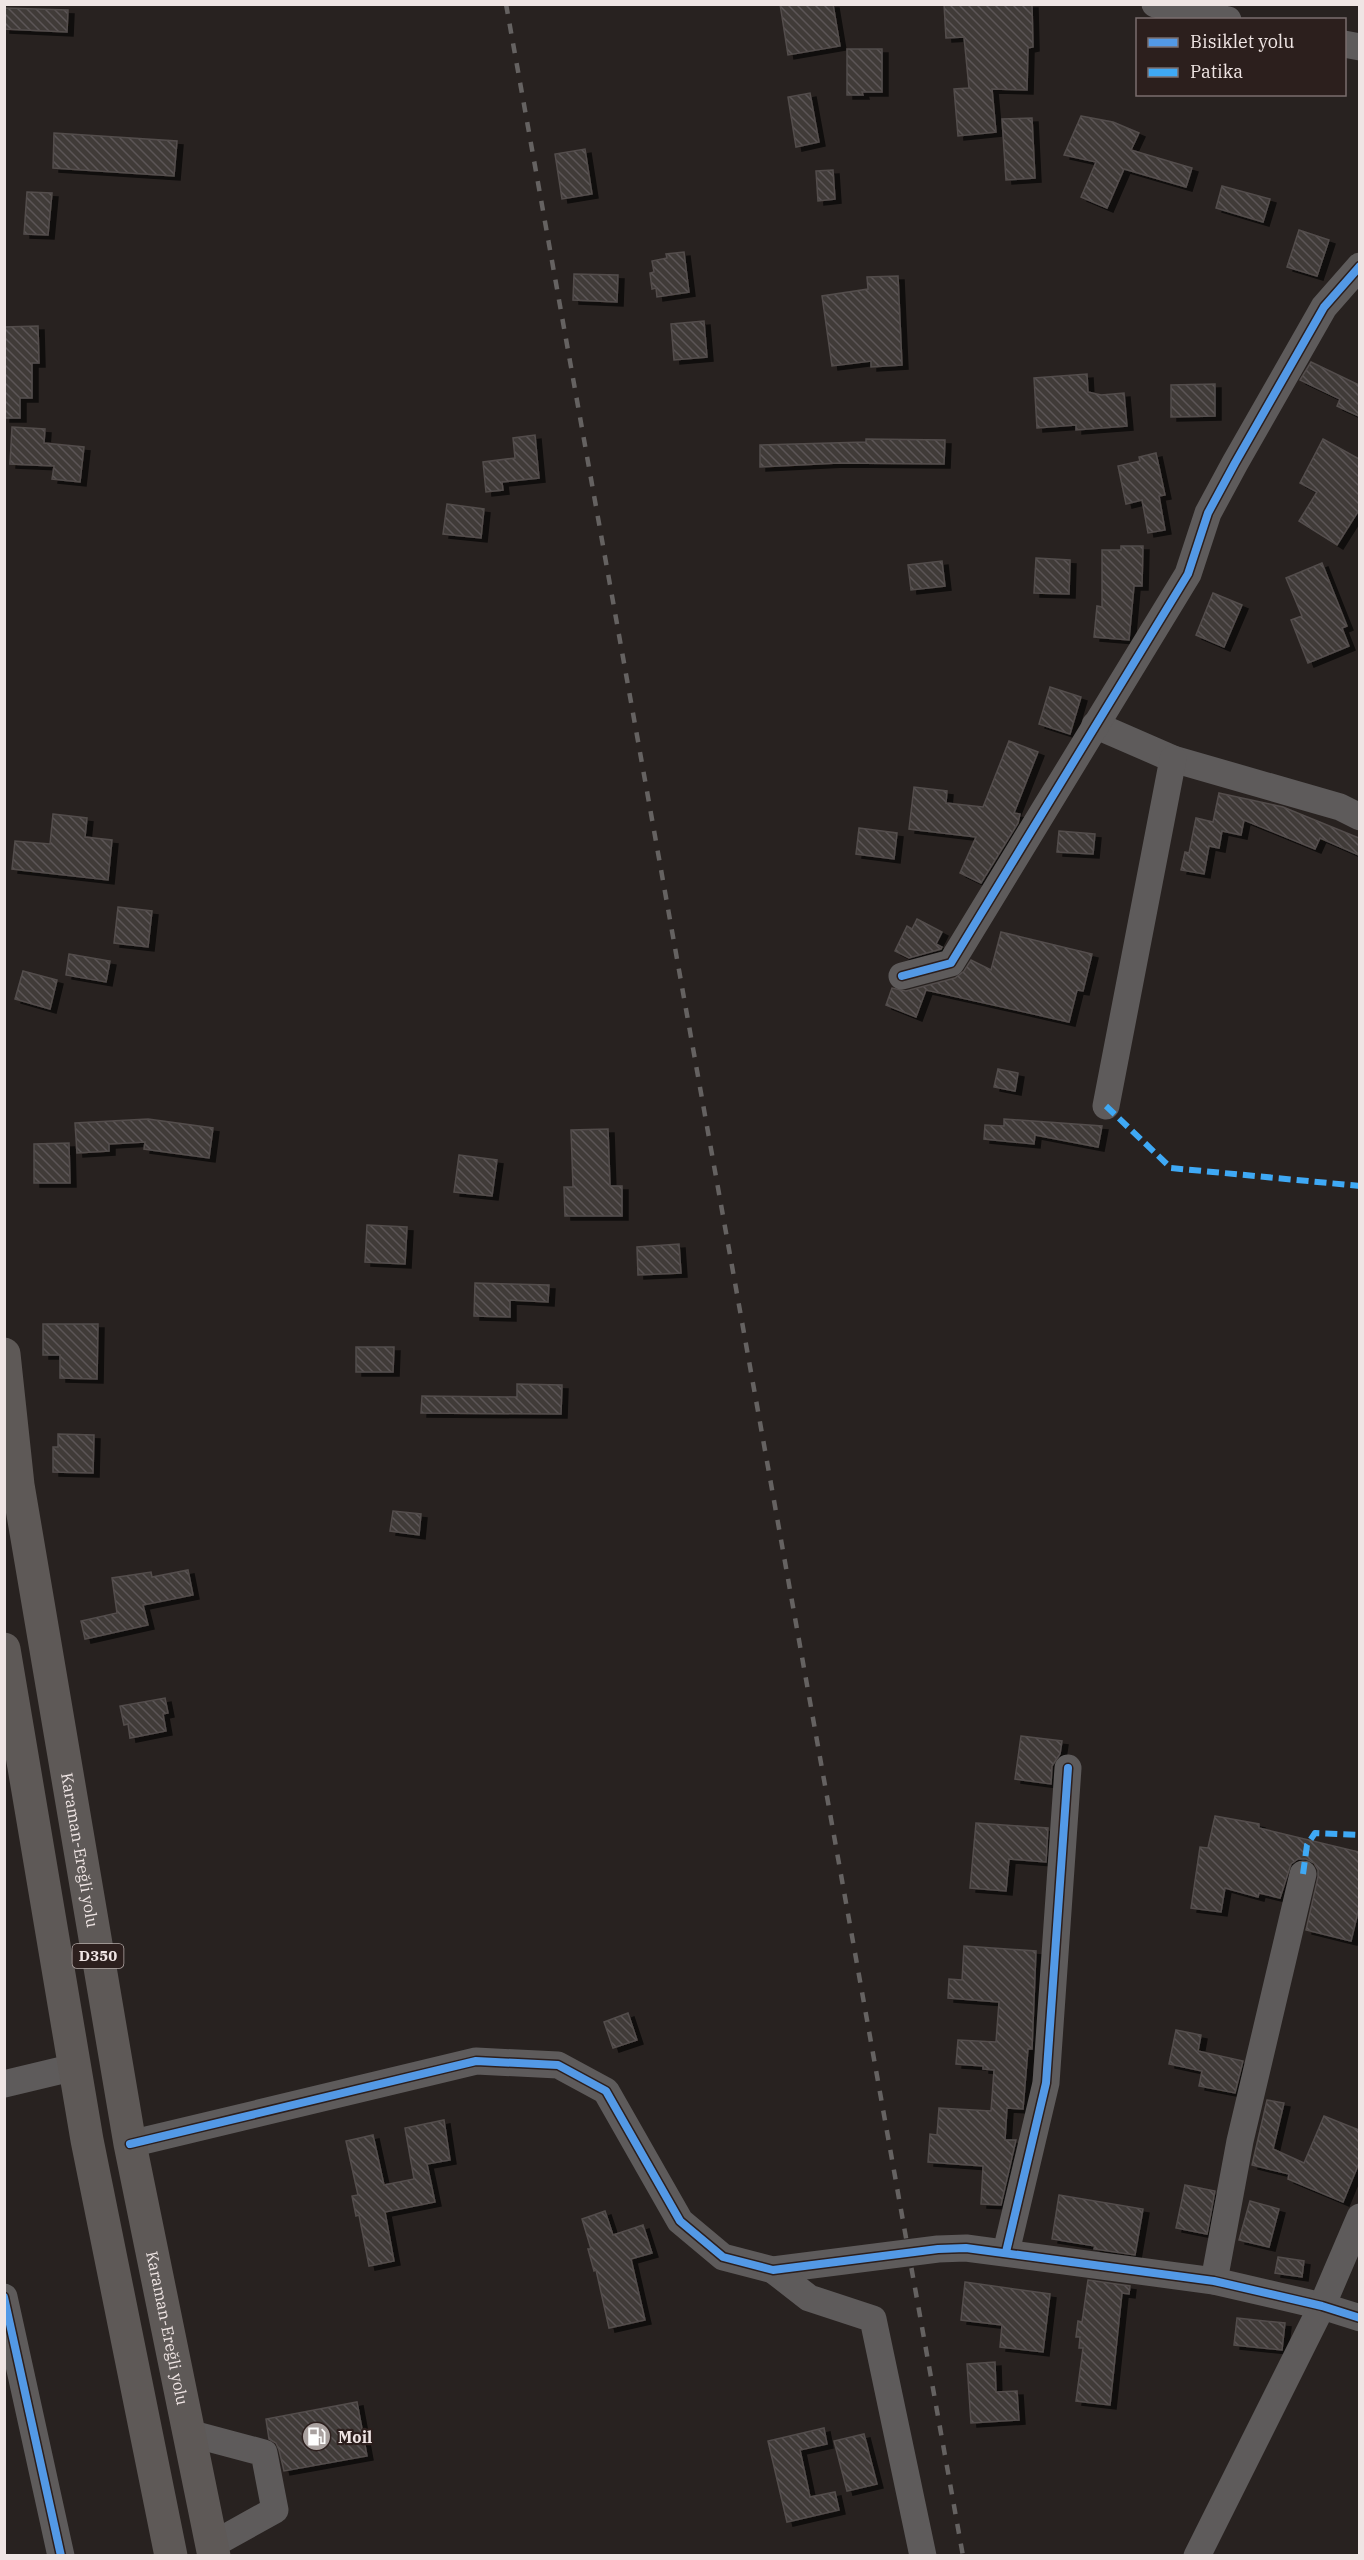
<svg xmlns="http://www.w3.org/2000/svg" width="1364" height="2560" font-family="'IBM Plex Serif',serif">
	<style>
		.building { fill: url(#building-back-hatch); stroke: #534d4c; stroke-width: 1.5; filter: url(#shadow) }
		.lines { fill: none; stroke-linecap: round; stroke-linejoin: round }
		.minor { stroke: #5e5b5b; stroke-width: 27 }
		.highway { stroke: #5e5957; stroke-width: 33 }
		.rail { stroke: #656261; stroke-width: 4.5; stroke-dasharray: 10 10; stroke-linecap: butt }
		.quiet { stroke: #3fa9f5; stroke-width: 6; stroke-dasharray: 12 6; stroke-linecap: butt }
		.cycleway-casing { stroke: #2c1f1d; stroke-width: 11 }
		.cycleway { stroke: #5399e6; stroke-width: 8 }
		.labels { text-anchor: middle; stroke-width: 4.5; stroke-linejoin: round; paint-order: stroke }
		.shield { fill: #2c1f1d; stroke: #b4aaa8; stroke-width: 1.5 }
		.shield-label { font-size: 15px; font-weight: bold; fill: #efe5e4 }
		.street-label { font-size: 16px; fill: #efe5e4; stroke: #2c1f1d }
		.poi-label { font-size: 16px; font-weight: bold; fill: #efe5e4; stroke: #2c1f1d; text-anchor: start }
	</style>
	<defs>
		<pattern id="building-back-hatch" width="6" height="6" patternUnits="userSpaceOnUse" patternTransform="scale(1.5)"><rect width="6" height="6" fill="#403a39"/><path d="M-1 5l2 2M0 0l6 6M5-1l2 2" fill="none" stroke="#5c5656"/></pattern>
		<filter id="shadow"><feDropShadow dx="6" dy="4" stdDeviation="0" flood-color="#0009"/></filter>
	</defs>
	<rect width="100%" height="100%" fill="#282220"/>
	<g class="building">
		<path d="M780,4H833L840,46L788,55Z"/>
		<path d="M944,4H1032L1033,47L1028,48L1027,90L992,89L996,132L958,136L954,89L969,88L964,37L946,38Z"/>
		<path d="M4,8L68,10L67,32L4,29Z"/>
		<path d="M847,49H882V92H862L863,95H847Z"/>
		<path d="M810,93L819,142L796,147L788,97Z"/>
		<path d="M1081,116L1113,122L1139,133L1131,150L1192,168L1186,187L1124,169L1107,208L1081,197L1096,162L1064,155Z"/>
		<path d="M1032,118L1035,178L1006,180L1002,119Z"/>
		<path d="M54,133L177,141L174,176L53,168Z"/>
		<path d="M585,149L592,194L562,199L555,154Z"/>
		<path d="M833,170L835,199L818,201L816,171Z"/>
		<path d="M1222,186L1270,199L1263,222L1216,208Z"/>
		<path d="M27,192L52,193L48,235L24,234Z"/>
		<path d="M1299,230L1329,240L1317,276L1287,267Z"/>
		<path d="M684,252L689,292L657,297L656,288L652,289L650,273L654,272L652,261L667,258L666,254Z"/>
		<path d="M574,274L618,275L617,302L573,300Z"/>
		<path d="M898,276L902,365L871,367V361L832,366L822,296L868,289L867,277Z"/>
		<path d="M704,321L707,357L674,360L671,324Z"/>
		<path d="M38,326L39,363H32V398H20V418H4V327Z"/>
		<path d="M1311,362L1359,385V416L1337,406L1340,399L1300,380Z"/>
		<path d="M1087,374L1088,392L1101,395L1124,393L1127,426L1076,430V425L1037,428L1034,378Z"/>
		<path d="M1215,384V416L1171,417V385Z"/>
		<path d="M12,427L45,429L44,443L84,447L80,482L52,479L54,466L10,464Z"/>
		<path d="M535,435L539,478L502,482L503,490L486,492L483,462L515,458L513,438Z"/>
		<path d="M866,439L945,440L944,464L839,463L760,467V445L866,442Z"/>
		<path d="M1323,439L1359,459V510L1337,545L1299,521L1317,492L1300,483Z"/>
		<path d="M1156,453L1165,495L1159,496L1165,530L1148,533L1142,500L1126,504L1118,466L1140,461L1139,457Z"/>
		<path d="M447,504L484,509L481,538L443,534Z"/>
		<path d="M1121,546H1143L1142,586H1134L1129,640L1094,637L1097,606L1102,607V550H1121Z"/>
		<path d="M1036,558L1070,560L1069,594L1034,593Z"/>
		<path d="M942,561L945,586L911,590L908,565Z"/>
		<path d="M1322,563L1347,626L1342,628L1349,646L1308,663L1291,620L1302,616L1286,578Z"/>
		<path d="M1213,593L1242,605L1224,647L1196,635Z"/>
		<path d="M1050,687L1081,697L1070,734L1039,724Z"/>
		<path d="M1009,741L1038,752L1014,813L1020,814L1018,823L981,883L960,873L976,837L909,829L914,787L947,791L946,803L983,807Z"/>
		<path d="M1219,793L1283,807L1359,838V855L1320,838L1315,849L1244,820L1241,835L1222,831L1219,848L1209,846L1204,874L1181,870L1185,852L1189,853L1196,818L1213,822Z"/>
		<path d="M53,814L87,818L85,837L112,840L108,880L12,869L15,841L50,844Z"/>
		<path d="M859,828L897,833L894,859L856,854Z"/>
		<path d="M1059,831L1095,834L1093,854L1057,852Z"/>
		<path d="M118,907L152,911L148,947L114,943Z"/>
		<path d="M917,919L942,932L936,944L942,947L941,949L909,958L895,951L907,926L912,929Z"/>
		<path d="M1001,932L1092,954L1083,991L1077,990L1069,1022L926,990L916,1017L886,1005L892,988L906,991L955,978L964,971L971,960L991,970Z"/>
		<path d="M69,954L110,961L106,982L66,975Z"/>
		<path d="M23,971L57,980L50,1009L15,999Z"/>
		<path d="M998,1069L1018,1073L1015,1091L994,1087Z"/>
		<path d="M148,1119L213,1128L209,1158L144,1149L145,1142L109,1144V1151L77,1153L75,1123Z"/>
		<path d="M1004,1119L1102,1126L1098,1147L1035,1135L1034,1144L984,1139L985,1125L1004,1126Z"/>
		<path d="M608,1129L610,1186H622V1216H565L564,1187H573L571,1130Z"/>
		<path d="M69,1143L70,1183H34V1144Z"/>
		<path d="M459,1155L497,1160L492,1196L454,1192Z"/>
		<path d="M367,1225L407,1227L405,1264L365,1262Z"/>
		<path d="M679,1244L681,1273L638,1275L637,1247Z"/>
		<path d="M475,1283L549,1285L548,1302L510,1300V1317L474,1316Z"/>
		<path d="M43,1324H98L97,1379L60,1378V1355H43Z"/>
		<path d="M356,1347H394L393,1372H356Z"/>
		<path d="M517,1384L562,1385L561,1414L421,1413L422,1396L517,1397Z"/>
		<path d="M58,1434L94,1435L93,1473L53,1472V1447H58Z"/>
		<path d="M393,1511L421,1514L419,1535L390,1531Z"/>
		<path d="M188,1570L193,1595L143,1605L148,1625L85,1639L81,1621L117,1613L112,1578L151,1572L152,1577Z"/>
		<path d="M165,1698L168,1713L163,1714L166,1731L130,1738L128,1724L124,1725L120,1706Z"/>
		<path d="M1021,1736L1062,1741L1060,1754L1052,1766L1051,1784L1015,1779Z"/>
		<path d="M1215,1816L1259,1824V1828L1359,1852V1908L1351,1941L1306,1930L1318,1877V1870L1314,1863L1306,1859H1298L1291,1864L1280,1898L1259,1893L1258,1897L1225,1888L1221,1912L1191,1908L1200,1847L1208,1848Z"/>
		<path d="M976,1823L1048,1828L1046,1862L1009,1859L1006,1891L970,1888Z"/>
		<path d="M964,1946L1036,1951L1032,2049H1028L1023,2109L1007,2108L1005,2140H1016L1001,2205L981,2204L983,2166L928,2162L930,2134L937,2135L939,2108L991,2111L994,2070L983,2069V2066L956,2064L958,2040L996,2042L999,2002L948,1998L949,1979L962,1980Z"/>
		<path d="M628,2013L637,2040L613,2048L604,2022Z"/>
		<path d="M1176,2030L1201,2035L1198,2051L1243,2061L1235,2093L1199,2086L1202,2071L1169,2064Z"/>
		<path d="M1267,2100L1284,2103L1273,2149L1304,2163L1324,2116L1359,2130V2163L1343,2202L1288,2179L1289,2174L1252,2165Z"/>
		<path d="M444,2120L450,2160L427,2164L435,2202L385,2212L394,2261L369,2266L359,2215L356,2216L352,2196L358,2195L346,2141L373,2135L384,2185L414,2179L405,2128Z"/>
		<path d="M1185,2185L1215,2191L1207,2234L1176,2228Z"/>
		<path d="M1059,2195L1143,2209L1135,2255L1094,2249L1095,2246L1052,2239Z"/>
		<path d="M1250,2201L1279,2209L1269,2247L1239,2240Z"/>
		<path d="M605,2211L613,2235L643,2225L652,2253L631,2259L645,2320L609,2328L596,2270L594,2271L588,2249H591L582,2219Z"/>
		<path d="M1278,2257L1304,2261L1302,2277L1275,2273Z"/>
		<path d="M1088,2280L1130,2286L1129,2294L1122,2293L1110,2405L1076,2401L1083,2348H1079L1080,2337H1076L1078,2321L1082,2322Z"/>
		<path d="M965,2282L1050,2294L1043,2352L1000,2347L1002,2325L961,2320Z"/>
		<path d="M1237,2318L1285,2323L1282,2350L1234,2345Z"/>
		<path d="M995,2362L996,2392L1017,2391L1019,2420L971,2423L967,2364Z"/>
		<path d="M357,2402L367,2456L284,2471L279,2450L276,2443L269,2439L266,2419Z"/>
		<path d="M824,2428L827,2444L800,2450L810,2497L835,2492L839,2510L787,2522L768,2441Z"/>
		<path d="M864,2434L877,2484L847,2491L834,2441Z"/>
	</g>
	<g class="lines">
		<g class="minor">
			<path d="M1155,4L1228,20"/>
			<path d="M1344,44L1360,47"/>
			<path d="M1095,725L1173,759L1340,807L1360,817"/>
			<path d="M902,976L951,963L1188,574L1208,513L1235,463L1324,307L1360,266"/>
			<path d="M1106,1106L1173,759"/>
			<path d="M4,2084L75,2067"/>
			<path d="M130,2144L476,2061L558,2065L606,2091L680,2221L723,2257L773,2270L938,2249L966,2248L1214,2281L1322,2306L1360,2318"/>
			<path d="M1006,2252L1046,2083L1068,1768"/>
			<path d="M773,2270L809,2298L873,2319L923,2556"/>
			<path d="M1214,2281L1240,2141L1303,1874"/>
			<path d="M4,2297L61,2556"/>
			<path d="M189,2433L264,2453L275,2510L212,2545"/>
			<path d="M1197,2556L1322,2306L1360,2217"/>
		</g>
		<g class="highway">
			<path id="s1" d="M4,1354L18,1485L130,2144L214,2556"/>
			<path d="M4,1649L87,2140L171,2556"/>
		</g>
		<path class="rail" d="M506,4L963,2556"/>
		<g class="quiet">
			<path d="M1106,1106L1171,1168L1360,1186"/>
			<path d="M1303,1874L1307,1845L1315,1833L1360,1835"/>
		</g>
		<defs>
			<g id="cycleway">
				<path d="M902,976L951,963L1188,574L1208,513L1235,463L1324,307L1360,266"/>
				<path d="M130,2144L476,2061L558,2065L606,2091L680,2221L723,2257L773,2270L938,2249L966,2248L1214,2281L1322,2306L1360,2318"/>
				<path d="M1006,2252L1046,2083L1068,1768"/>
				<path d="M4,2297L61,2556"/>
			</g>
		</defs>
		<use href="#cycleway" class="cycleway-casing"/>
		<use href="#cycleway" class="cycleway"/>
	</g>
	<defs>
		<symbol id="fuel-disc" viewBox="-11 -11 22 22"><circle r="9.5" fill="#a9a19f" stroke="#2c1f1d"/><path d="M-5.5-6h7V0h2V4h1.3V-2.5L3-4.5l.8-.8L6-3V5H2.5V1h-1V6h-7ZM-4.2-4.7v3.2H.2V-4.7Z" fill="#fff"/></symbol>
	</defs>
	<g fill-rule="evenodd">
		<use href="#fuel-disc" x="300" y="2420" width="33" height="33"/>
	</g>
	<g class="labels">
		<rect class="shield" x="72.5" y="1944" width="51" height="24" rx="4.5"/>
		<g class="shield-label">
			<text x="98" y="1961">D350</text>
		</g>
		<g class="street-label">
			<text dy="6" stroke="none"><textPath href="#s1" startOffset="502">Karaman-Ereğli yolu</textPath></text>
			<text dy="6" stroke="none"><textPath href="#s1" startOffset="988">Karaman-Ereğli yolu</textPath></text>
		</g>
		<g class="poi-label">
			<text x="338" y="2443">Moil</text>
		</g>
	</g>
	<rect width="1364" height="2560" fill="none" stroke="#efe5e4" stroke-width="12"/>
	<rect x="1136" y="18" width="210" height="78" fill="#2c1f1d" stroke="#7a6e6d" stroke-width="1.5"/>
	<rect x="1148" y="38" width="30" height="9" fill="#5399e6" stroke="#7a6e6d" stroke-width="1.5"/>
	<text x="1190" y="48" font-size="18" fill="#efe5e4">Bisiklet yolu</text>
	<rect x="1148" y="68" width="30" height="9" fill="#3fa9f5" stroke="#7a6e6d" stroke-width="1.5"/>
	<text x="1190" y="78" font-size="18" fill="#efe5e4">Patika</text>
</svg>
